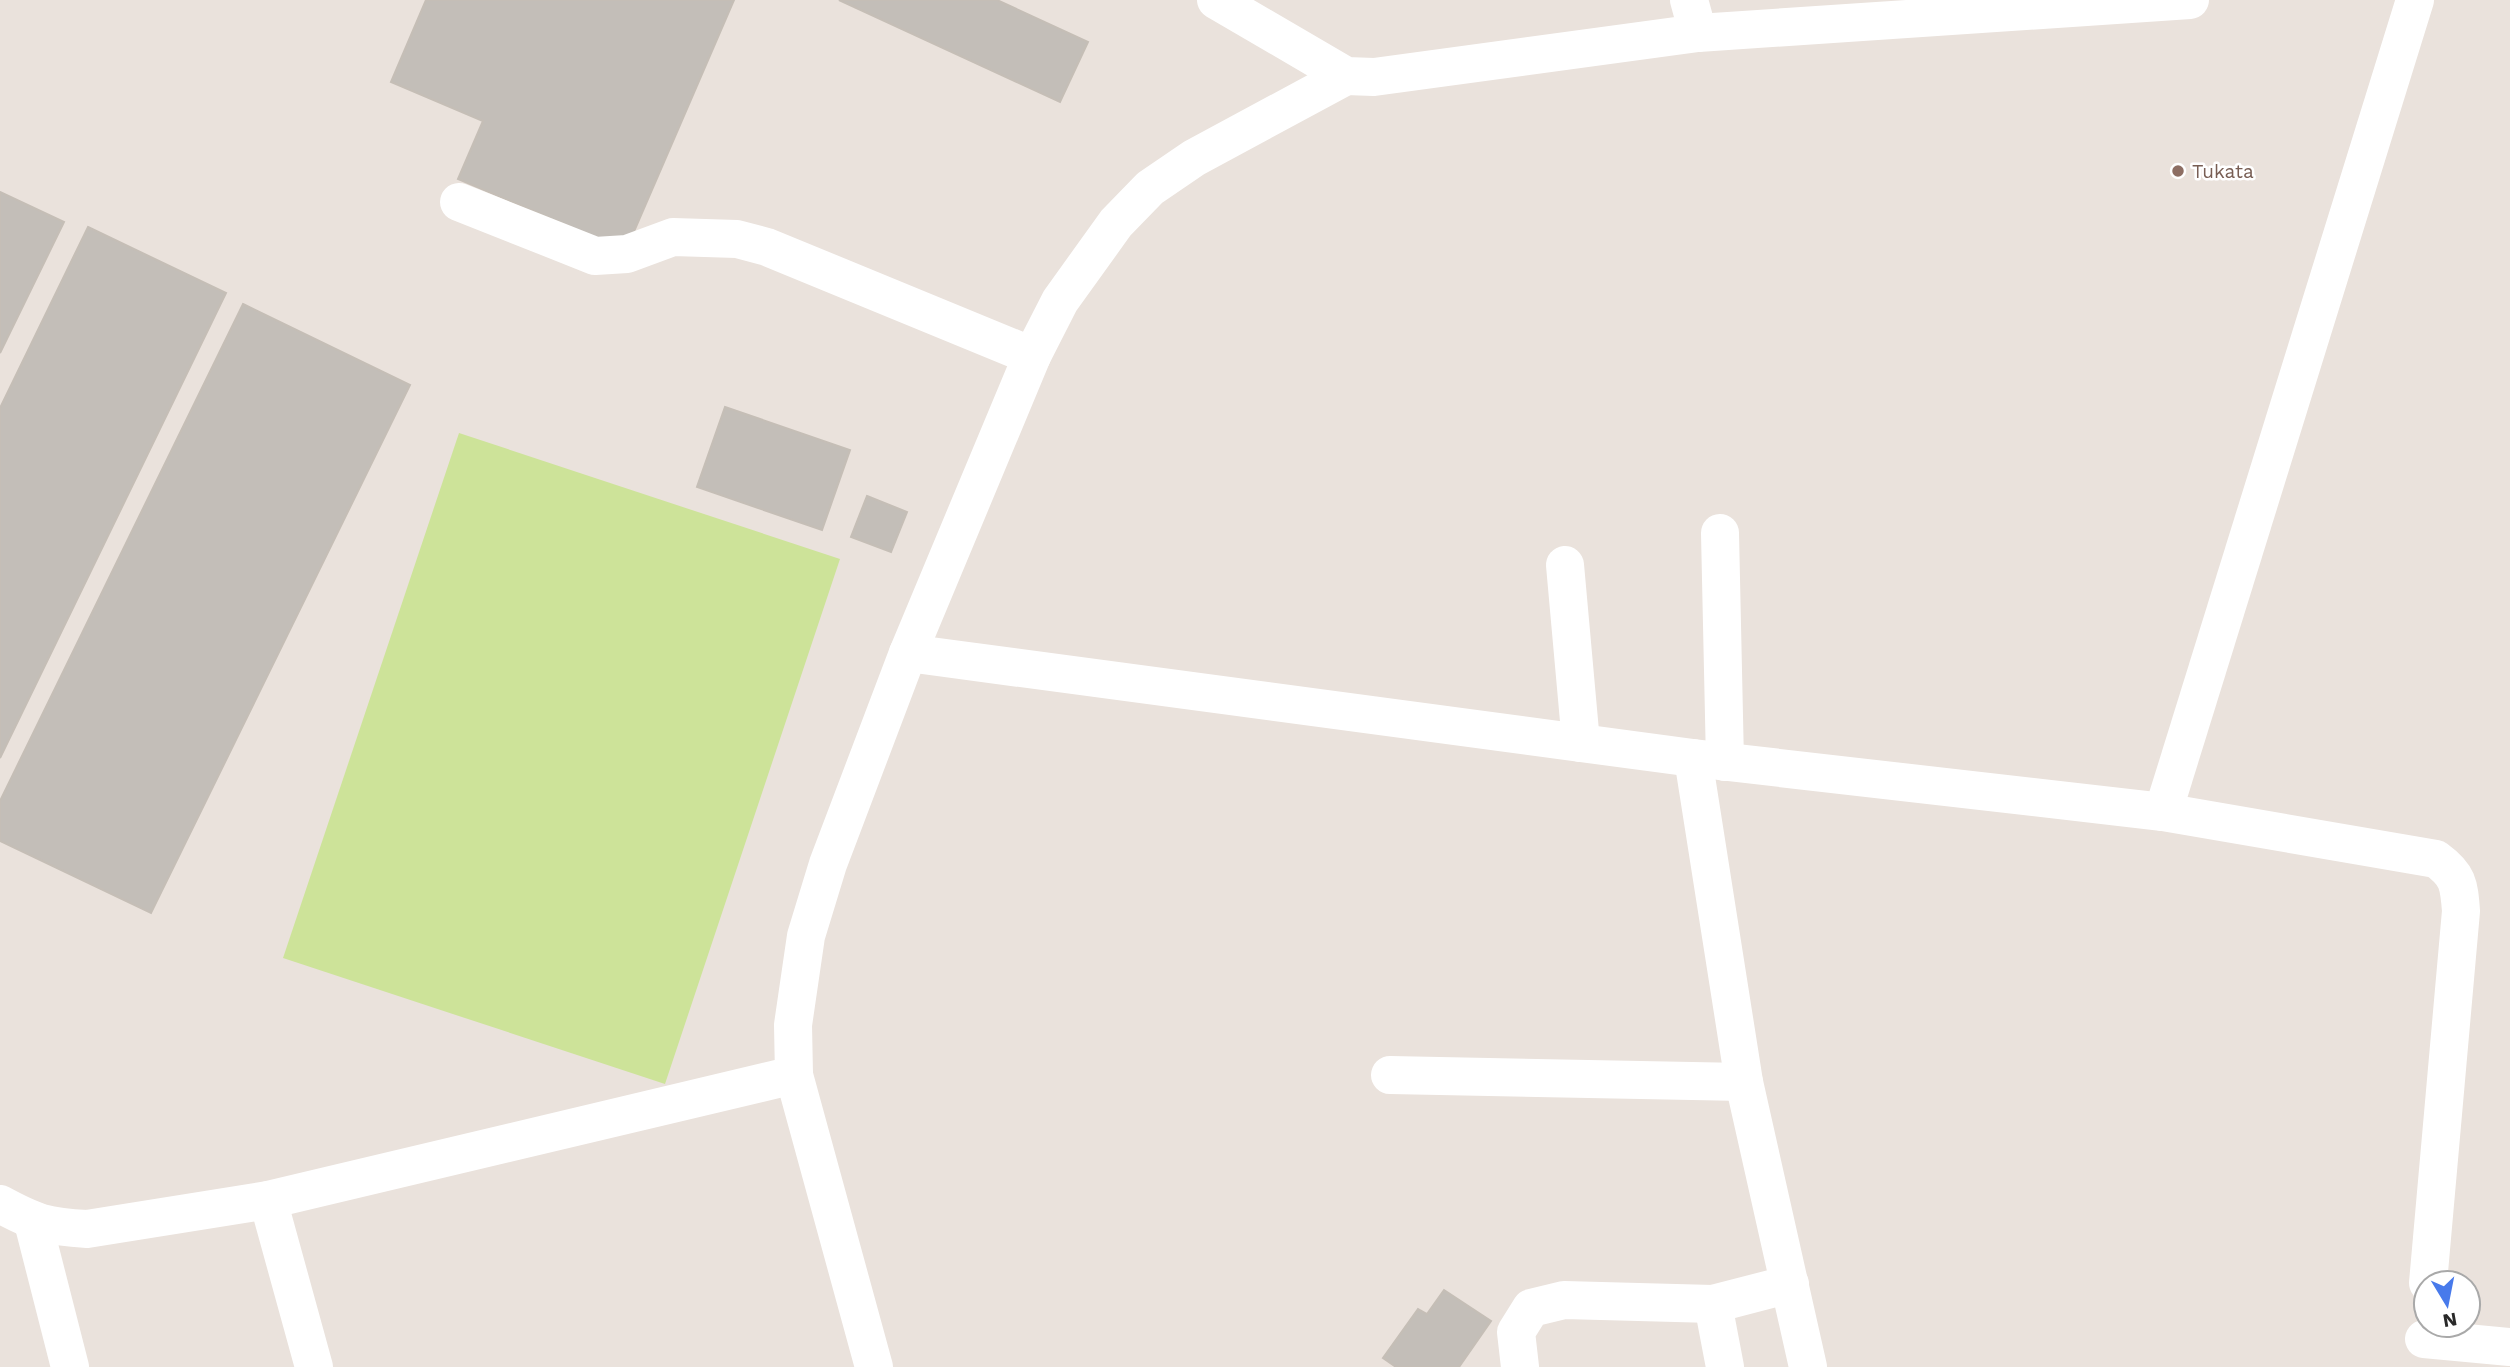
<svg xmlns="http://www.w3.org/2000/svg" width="2510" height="1367" font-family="'Work Sans',sans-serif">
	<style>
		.pitch { fill: #cde399 }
		.building { fill: #c3beb8; stroke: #c5beb6; stroke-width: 2 }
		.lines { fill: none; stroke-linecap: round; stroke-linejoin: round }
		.minor { stroke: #fff; stroke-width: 38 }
		.education-dot { fill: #8d6e63; stroke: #fff; stroke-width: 2.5 }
		.labels { text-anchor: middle; stroke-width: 5; stroke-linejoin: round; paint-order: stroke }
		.education-label { font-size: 19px; fill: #785e54; stroke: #fff; text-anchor: start }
	</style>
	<rect width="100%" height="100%" fill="#eae2dc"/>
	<path class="pitch" d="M459,433L840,559L665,1084L283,958Z"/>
	<g class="building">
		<path d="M426,0H734L626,250L458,179L483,121L391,82Z"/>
		<path d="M839,0H997L1088,42L1060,102Z"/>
		<path d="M0,192L64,222L0,353Z"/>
		<path d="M88,227L226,293L0,758V408Z"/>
		<path d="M243,304L410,385L151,913L0,841V801Z"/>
		<path d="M725,407L850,450L822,530L697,487Z"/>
		<path d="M867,496L907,512L891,552L851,537Z"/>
		<path d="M1444,1290L1491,1321L1459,1367H1396L1383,1358L1418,1309L1427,1314Z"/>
	</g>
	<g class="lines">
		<g class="minor">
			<path d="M1216,0L1346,76L1374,77L1698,33L2190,0"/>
			<path d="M1689,0L1698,33"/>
			<path d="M459,202L595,256L627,254L673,237L737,239L767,247L1032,356"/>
			<path d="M1720,533L1725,762"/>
			<path d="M1565,565L1581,743"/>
			<path d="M908,653L1693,758L2163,812L2436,859C2458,875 2459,884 2461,911L2428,1283"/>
			<path d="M1693,758L1744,1082L1808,1367"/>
			<path d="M2163,812L2415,0"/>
			<path d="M1390,1075L1744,1082"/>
			<path d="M268,1200L314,1367"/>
			<path d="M0,1204C35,1223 47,1227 87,1229L268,1200L794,1075"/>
			<path d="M33,1222L70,1367"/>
			<path d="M1713,1304L1725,1367"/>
			<path d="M2424,1339L2510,1347"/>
			<path d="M874,1367L794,1075L793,1025L806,936L828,864L908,653L1032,356L1060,301L1116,223L1150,188L1194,158L1346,76"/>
			<path d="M1520,1367L1516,1332L1531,1308L1564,1300L1713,1304L1790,1284"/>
		</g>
	</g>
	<circle class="education-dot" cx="2178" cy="171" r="7"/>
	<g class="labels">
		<g class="education-label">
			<text x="2192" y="178">Tukata</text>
		</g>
	</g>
	<g transform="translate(2447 1304) rotate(170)"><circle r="33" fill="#ffffff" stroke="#a9a9a9" stroke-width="2"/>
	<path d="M0-5L12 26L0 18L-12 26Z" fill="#487aeb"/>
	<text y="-10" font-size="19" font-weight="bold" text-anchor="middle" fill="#292929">N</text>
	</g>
</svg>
